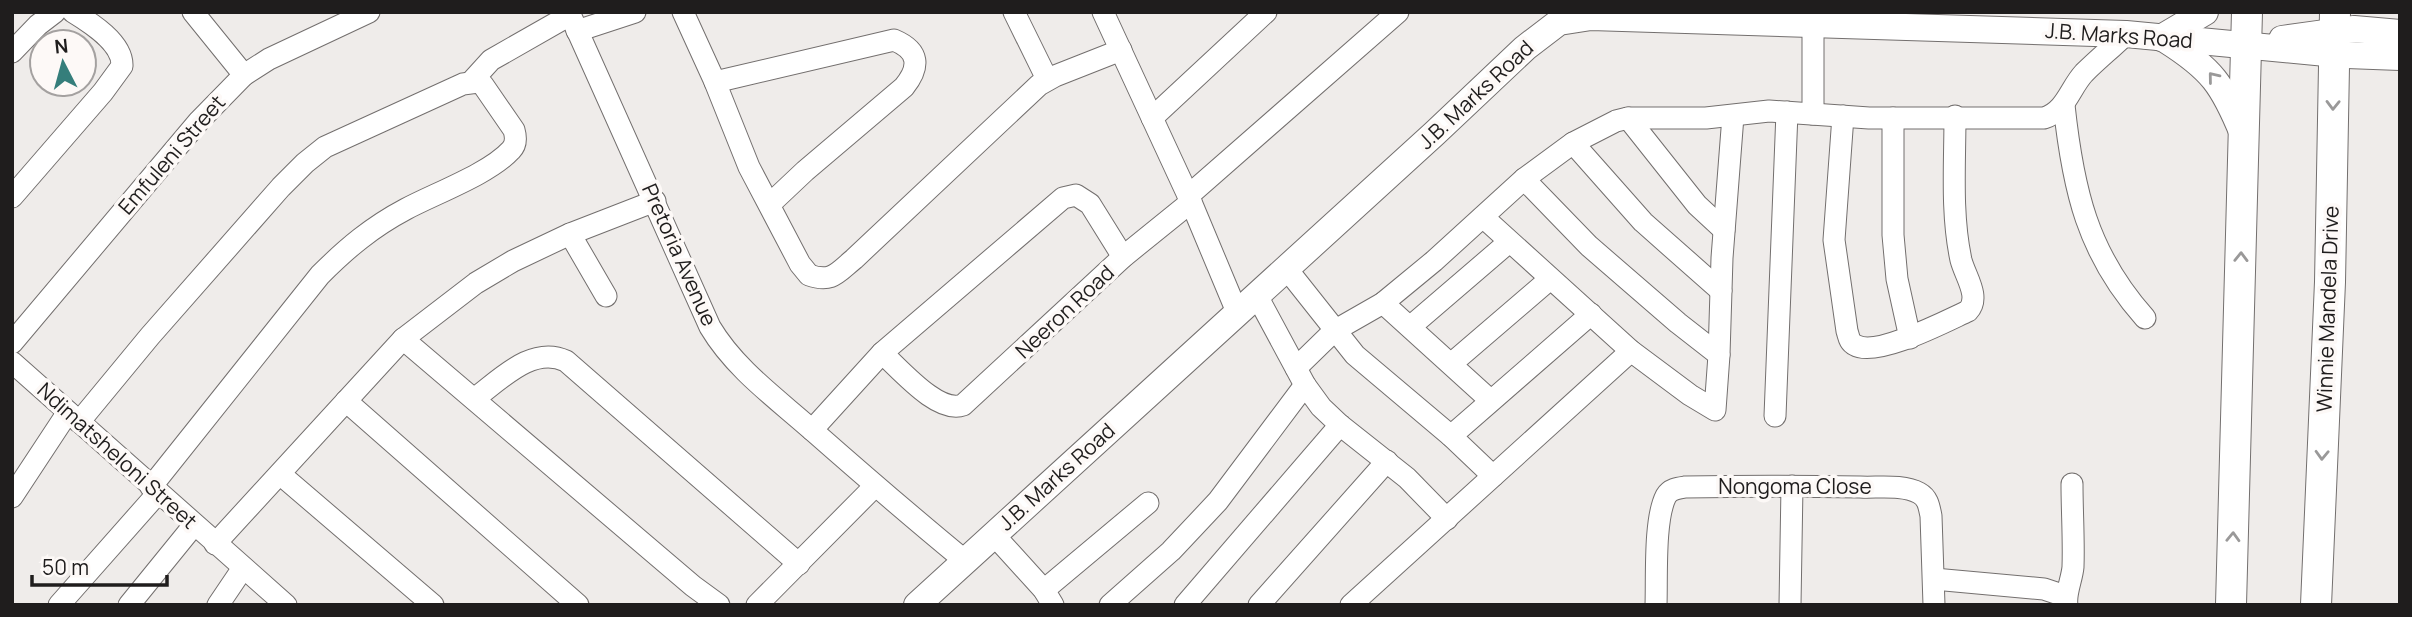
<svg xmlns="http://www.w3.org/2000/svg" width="2412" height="617" font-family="Manrope,sans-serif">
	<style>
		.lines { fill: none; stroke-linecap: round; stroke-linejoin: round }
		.minor-casing { stroke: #736f6e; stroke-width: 23 }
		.tertiary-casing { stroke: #736f6e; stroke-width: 28 }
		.secondary-casing { stroke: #736f6e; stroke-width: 32 }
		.minor { stroke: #fff; stroke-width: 21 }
		.tertiary { stroke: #fff; stroke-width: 26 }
		.secondary { stroke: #fff; stroke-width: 30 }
		.oneway { stroke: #9a9999 }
		.labels { text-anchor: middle; stroke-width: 7; stroke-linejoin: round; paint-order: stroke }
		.street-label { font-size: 21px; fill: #1f1d1d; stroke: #fdf9f7 }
	</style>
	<rect width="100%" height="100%" fill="#efecea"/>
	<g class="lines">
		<defs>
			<g id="minor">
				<path d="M193,12L244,75"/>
				<path d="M569,12L710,327C735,369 776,398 812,430C862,474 913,518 964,560"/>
				<path d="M683,12L715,82L749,167L800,264L809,275C832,283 837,273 854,259L1039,85L1055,76L1121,50"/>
				<path d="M1014,12L1047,79"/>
				<path d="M1103,12L1191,202L1237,312"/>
				<path d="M1813,12V114"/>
				<path d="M577,31L635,12"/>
				<path d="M12,52L38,25L55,12"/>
				<path d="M471,82L491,60L570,15"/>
				<path d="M715,82L894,40C920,51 920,67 904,87L805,171L770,204"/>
				<path d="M2064,105C2073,189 2087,253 2145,318"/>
				<path d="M1843,116L1834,240L1847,331C1849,337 1849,342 1855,345C1876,358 1946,321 1968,311C1981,297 1965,276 1961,260C1951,214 1955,163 1955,116"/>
				<path d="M1152,118L1266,12"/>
				<path d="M1628,118L1697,205L1724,230"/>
				<path d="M1893,118V235L1897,279L1910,338"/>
				<path d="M1573,143L1643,222L1721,291"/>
				<path d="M1524,179L1589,246L1678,323L1719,355"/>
				<path d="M1188,196L1398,12"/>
				<path d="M12,197L103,92L122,66C123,43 91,23 73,12"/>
				<path d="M1483,217L1631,351L1690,395L1715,410L1719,355L1722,258L1733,116"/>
				<path d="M570,234L606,296"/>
				<path d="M1286,268L1355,355L1451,436L1493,476"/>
				<path d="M1256,294L1305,385L1321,407L1340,425L1407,478L1447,519"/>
				<path d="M1383,303L1490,400"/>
				<path d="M1410,327L1509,242"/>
				<path d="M403,339L693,586L719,605"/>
				<path d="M12,343L199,121L244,75L269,59L369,12"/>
				<path d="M882,353C901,370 938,414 963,405L1123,257L1191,202"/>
				<path d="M12,362L286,605"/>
				<path d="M1451,364L1550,279"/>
				<path d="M1296,368L1334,331L1383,303L1434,261L1524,179L1573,143L1616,121L1628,118H1706L1769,111L1869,118H2044C2066,111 2070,88 2084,73C2098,59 2113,47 2126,34"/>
				<path d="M474,399C500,380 532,345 566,361L799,564"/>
				<path d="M346,401L578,605"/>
				<path d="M1775,416L1787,112"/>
				<path d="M79,422L150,336L281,187L305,163L325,147L463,84L478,82L483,85L514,130C516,137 517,144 511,150C489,174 436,193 406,209C372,227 347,248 320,275L151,487"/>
				<path d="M812,430L882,353L1063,198L1076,195L1090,204L1123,257"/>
				<path d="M1451,436L1591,314"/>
				<path d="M280,474L433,605"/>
				<path d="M12,497L68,412"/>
				<path d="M994,535L1044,590L1053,605"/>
				<path d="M215,544L403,339L476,283L513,261L570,234L655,201"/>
				<path d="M1934,579L2044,589L2059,594L2066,600"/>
				<path d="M1044,590L1148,503"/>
				<path d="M59,605L158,493"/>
				<path d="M129,605L194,525"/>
				<path d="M218,605L243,568"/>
				<path d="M757,605L875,486"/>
				<path d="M1110,605L1171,551L1218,501L1305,385"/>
				<path d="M1185,605L1340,425"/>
				<path d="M1259,605L1387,461"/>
				<path d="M1351,605L1631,351"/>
				<path d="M1656,605C1657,578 1654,519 1666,496C1670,489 1678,488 1685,487C1743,486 1801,486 1860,487C1877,488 1903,484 1919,493C1928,498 1929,506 1931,516L1934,605"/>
				<path d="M1790,605L1792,486"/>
				<path d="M2067,605C2065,594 2072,579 2073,567C2074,540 2072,512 2072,484"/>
			</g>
			<g id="tertiary">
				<path d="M2161,38L2205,12"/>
				<path d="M2282,39L2354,29L2400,33"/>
				<path d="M2166,40C2212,69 2223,85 2243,134"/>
				<path d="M917,605L1435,133L1525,48L1559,22L1591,17L2126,34L2347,55L2400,57"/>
			</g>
			<g id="secondary">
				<path d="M2231,605L2247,12"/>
				<path d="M2316,605L2330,282L2335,12"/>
			</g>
		</defs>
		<use href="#minor" class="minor-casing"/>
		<use href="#tertiary" class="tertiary-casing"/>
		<use href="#secondary" class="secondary-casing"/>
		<use href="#minor" class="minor"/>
		<use href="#tertiary" class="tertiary"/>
		<use href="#secondary" class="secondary"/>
	</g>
	<defs><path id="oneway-chevron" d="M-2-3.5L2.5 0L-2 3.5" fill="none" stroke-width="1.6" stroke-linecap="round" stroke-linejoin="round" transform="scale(1.75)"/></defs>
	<g class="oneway">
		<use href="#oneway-chevron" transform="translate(2213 77) rotate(-129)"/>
		<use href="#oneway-chevron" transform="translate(2333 105) rotate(91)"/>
		<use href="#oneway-chevron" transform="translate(2241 257) rotate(-89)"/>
		<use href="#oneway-chevron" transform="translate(2322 455) rotate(92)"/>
		<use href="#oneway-chevron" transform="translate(2233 537) rotate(-88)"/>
	</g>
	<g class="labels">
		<g class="street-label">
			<text transform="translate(2119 36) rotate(4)" y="7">J.B. Marks Road</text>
			<text transform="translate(1476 95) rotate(-43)" y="7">J.B. Marks Road</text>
			<text transform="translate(172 155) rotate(-49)" y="7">Emfuleni Street</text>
			<text transform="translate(679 255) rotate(66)" y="7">Pretoria Avenue</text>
			<text transform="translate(2328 309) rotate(-88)" y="7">Winnie Mandela Drive</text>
			<text transform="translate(1065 312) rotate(-43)" y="7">Neeron Road</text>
			<text transform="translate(117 456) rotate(42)" y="7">Ndimatsheloni Street</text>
			<text transform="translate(1057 477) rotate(-42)" y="7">J.B. Marks Road</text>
			<text x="1795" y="494">Nongoma Close</text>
		</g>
	</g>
	<rect width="2412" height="617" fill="none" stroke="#1f1d1d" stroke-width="28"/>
	<g transform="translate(63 63) rotate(354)"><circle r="33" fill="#fdf9f7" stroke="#a4a1a0" stroke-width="2"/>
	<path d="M0-5L12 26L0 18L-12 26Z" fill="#357e7b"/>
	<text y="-10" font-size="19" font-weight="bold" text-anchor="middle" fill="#1f1d1d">N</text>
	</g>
	<path d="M32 575v10h135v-10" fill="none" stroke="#1f1d1d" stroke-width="3.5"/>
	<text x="42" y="575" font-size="21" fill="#1f1d1d" stroke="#fdf9f7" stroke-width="5" paint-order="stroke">50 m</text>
</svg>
